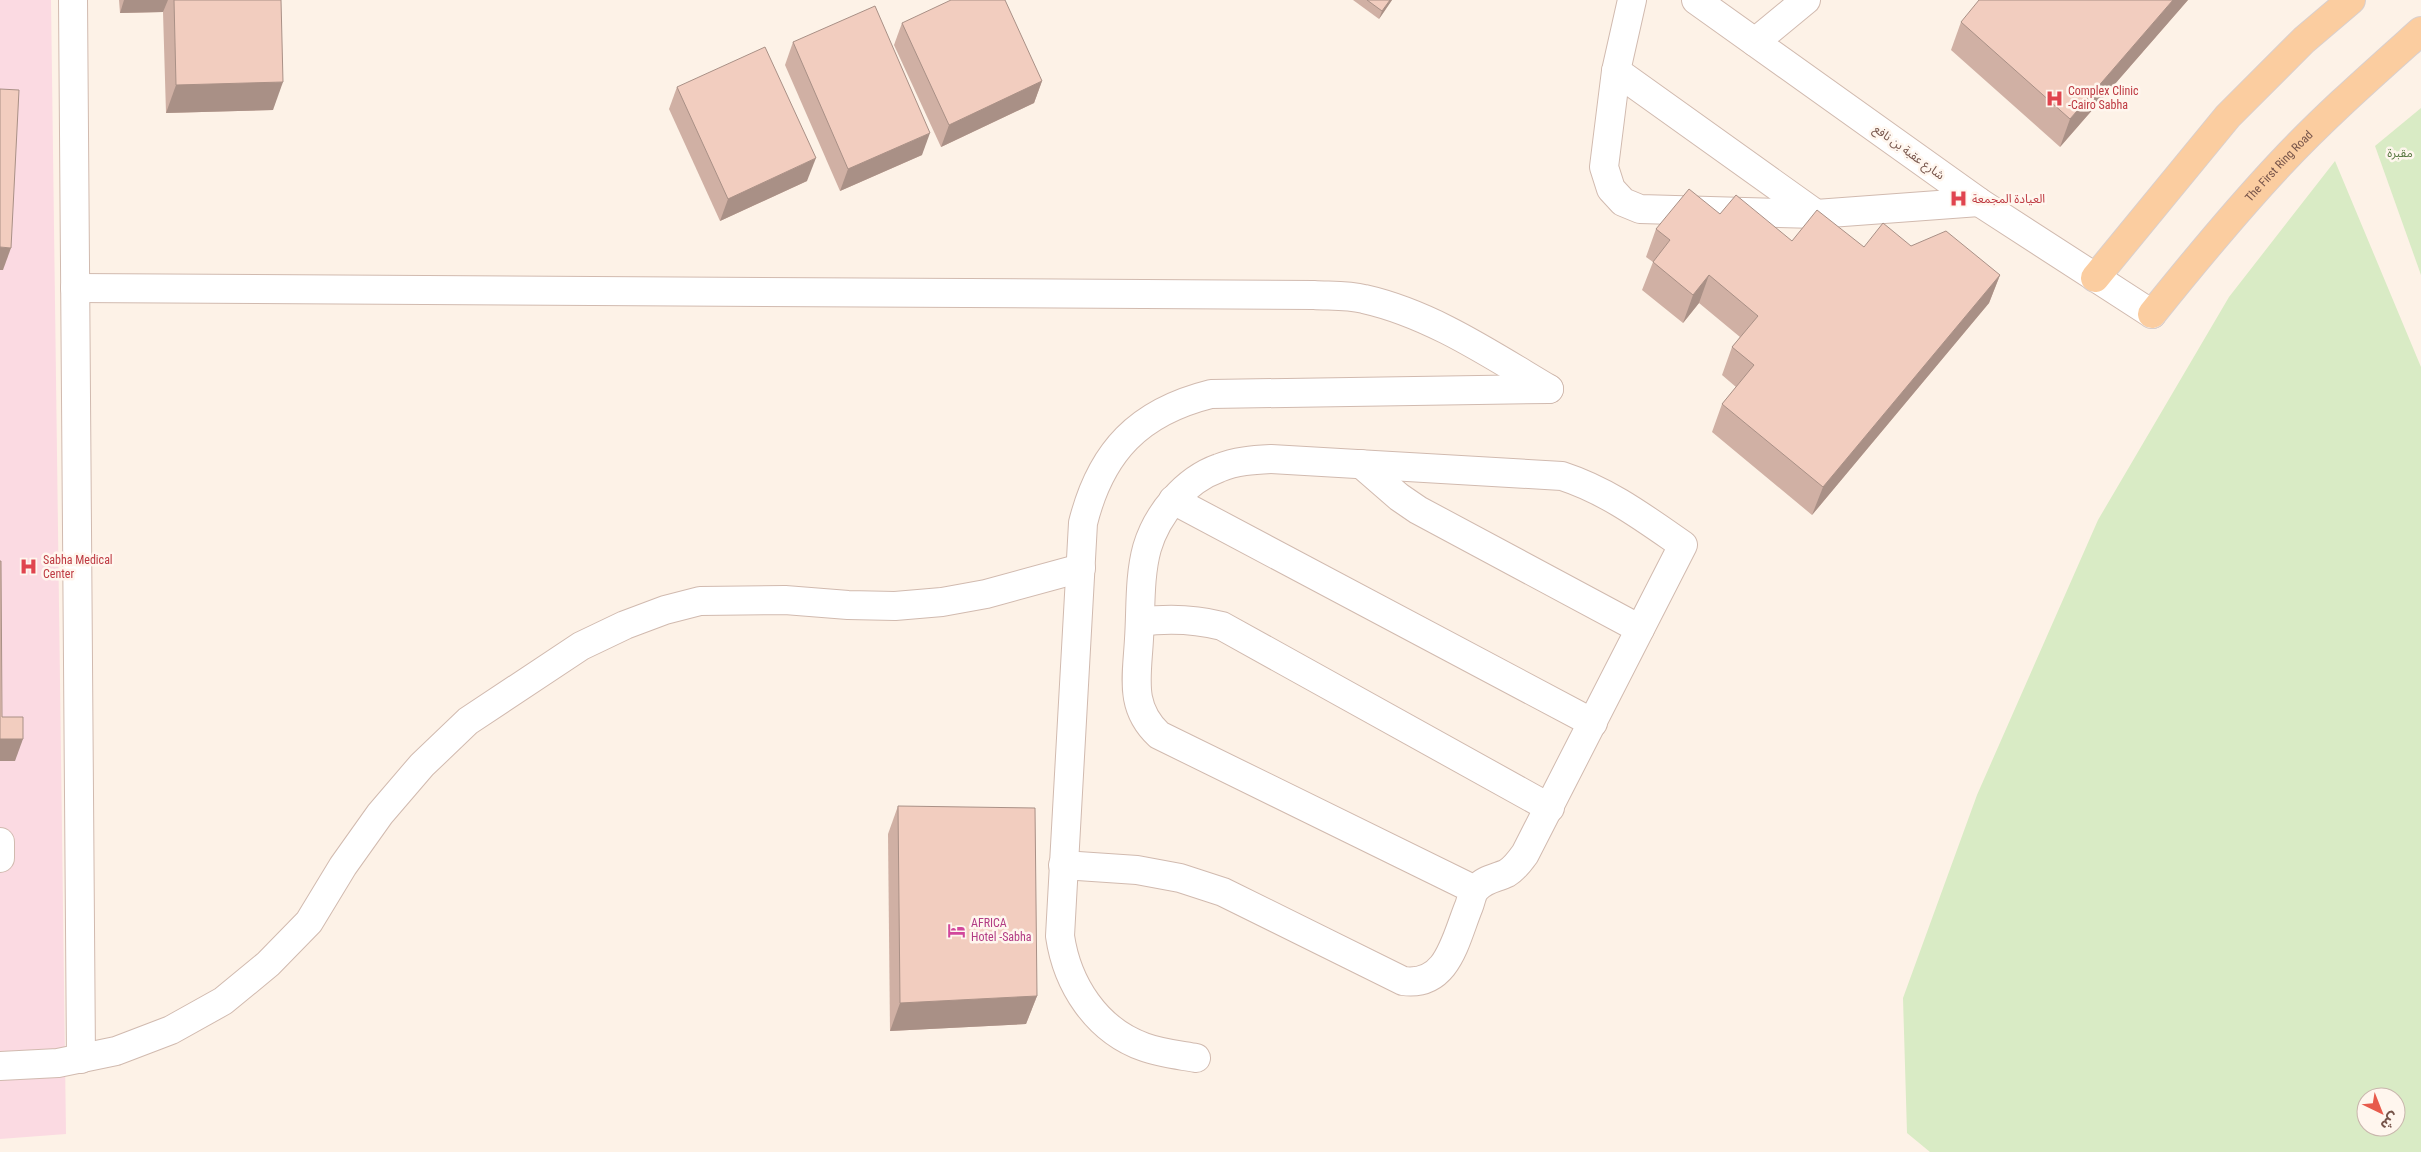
<svg xmlns="http://www.w3.org/2000/svg" width="2421" height="1152" font-family="'Roboto Condensed','Noto Sans Arabic',sans-serif">
	<style>
		.medical { fill: #fbdae2 }
		.green { fill: #d9ebc5; fill-rule: evenodd }
		.lines { fill: none; stroke-linecap: round; stroke-linejoin: round }
		.minor-casing { stroke: #d1baaf; stroke-width: 30 }
		.major-casing { stroke: #d9cfcd; stroke-width: 30 }
		.minor { stroke: #fff; stroke-width: 28 }
		.major { stroke: #fbcda0; stroke-width: 28 }
		.wall { fill: #d0b0a4 }
		.shaded-wall { fill: #a99086 }
		.building { fill: #f2cdbf; stroke: #a99086 }
		.labels { text-anchor: middle; stroke-width: 5; stroke-linejoin: round; paint-order: stroke }
		.health-label { font-size: 12px; fill: #be3a42; stroke: #fff6ee; text-anchor: start }
		.street-label { font-size: 12px; fill: #77554b; stroke: #fff6ee }
		.park-label { font-size: 12px; fill: #577740; stroke: #fff6ee }
		.hotel-label { font-size: 12px; fill: #b23c85; stroke: #fff6ee; text-anchor: start }
	</style>
	<rect width="100%" height="100%" fill="#fdf2e7"/>
	<path class="medical" d="M0,0H51L66,1134L0,1139Z"/>
	<g class="green">
		<path d="M2421,108V275L2375,146Z"/>
		<path d="M2335,161L2421,367V1152H1930L1907,1133L1903,998L1977,795L2098,520L2229,297ZM2366,1097H2396V1127H2366Z"/>
	</g>
	<g class="lines">
		<defs>
			<g id="minor">
				<path d="M73,0L81,1059"/>
				<path d="M1632,0L1616,71L1604,167L1611,189L1623,202L1640,209L1816,214L1979,202"/>
				<path d="M1696,0L1979,202L2152,314"/>
				<path d="M1755,42L1806,0"/>
				<path d="M1616,71L1816,214"/>
				<path d="M75,288L1314,295C1330,296 1348,295 1364,299C1431,314 1490,354 1549,389"/>
				<path d="M1361,464L1399,497L1418,510L1640,629"/>
				<path d="M1173,500L1593,723"/>
				<path d="M1140,622C1169,618 1194,619 1222,626L1550,808"/>
				<path d="M0,842V858"/>
				<path d="M1063,865L1137,870L1180,878L1223,892L1403,981C1448,987 1455,940 1469,906C1471,901 1472,893 1476,889C1484,879 1497,878 1507,873C1514,869 1520,861 1525,854L1683,545C1644,518 1608,491 1562,476L1271,459C1253,460 1236,461 1219,468C1185,480 1157,514 1147,548C1139,577 1141,610 1139,639C1137,677 1129,707 1159,735L1475,890"/>
				<path d="M1196,1058C1179,1055 1160,1053 1144,1047C1096,1030 1067,984 1060,936L1083,523C1101,451 1139,412 1211,394L1549,389"/>
				<path d="M0,1066L58,1063L116,1051L171,1030L223,1001L268,964L309,922L343,866L380,814L422,765L468,721L581,646L625,625L665,610L700,601L785,600L848,605L895,606L942,602L986,594L1081,568"/>
			</g>
			<g id="major">
				<path d="M2095,278L2228,116L2304,40L2351,0"/>
				<path id="s1" d="M2152,314C2193,263 2235,212 2280,164C2324,117 2373,74 2421,31"/>
			</g>
		</defs>
		<use href="#minor" class="minor-casing"/>
		<use href="#major" class="major-casing"/>
		<use href="#minor" class="minor"/>
		<use href="#major" class="major"/>
	</g>
	<g class="wall">
		<path d="M119,0H281L273,110L166,113L163,12L120,13Z"/>
		<path d="M1353,0H1392L1379,19Z"/>
		<path d="M2188,0L2060,147L1951,50L1961,22Z"/>
		<path d="M902,23L1042,81L1034,103L941,147L894,45Z"/>
		<path d="M793,42L922,155L840,191L785,65Z"/>
		<path d="M677,87L807,181L720,221L669,109Z"/>
		<path d="M1720,214L1792,241L1864,247L1911,246L2000,275L1989,303L1812,515L1712,432L1722,404L1736,387L1722,375L1732,347L1740,337L1699,303L1683,323L1642,290L1653,262L1646,257L1656,229Z"/>
		<path d="M898,806L1037,996L1026,1024L890,1031L888,834Z"/>
	</g>
	<g class="shaded-wall">
		<path d="M124,0H168L163,12L120,13Z"/>
		<path d="M1390,0H1392L1379,19L1382,11Z"/>
		<path d="M2173,0H2188L2060,147L2070,119Z"/>
		<path d="M1042,81L1034,103L941,147L949,125Z"/>
		<path d="M283,82L273,110L166,113L176,85Z"/>
		<path d="M930,133L922,155L840,191L848,169Z"/>
		<path d="M816,158L807,181L720,221L728,199Z"/>
		<path d="M0,247L11,248L3,270H0Z"/>
		<path d="M1709,275L1699,303L1683,323L1693,295Z"/>
		<path d="M2000,275L1989,303L1812,515L1823,487Z"/>
		<path d="M0,739H23L15,761H0Z"/>
		<path d="M1037,996L1026,1024L890,1031L900,1003Z"/>
	</g>
	<g class="building">
		<path d="M174,0H281L283,82L176,85Z"/>
		<path d="M951,0H1005L1042,81L949,125L902,23Z"/>
		<path d="M1367,0H1390L1382,11Z"/>
		<path d="M1979,0H2173L2070,119L1961,22Z"/>
		<path d="M875,6L930,133L848,169L793,42Z"/>
		<path d="M765,47L816,158L728,199L677,87Z"/>
		<path d="M0,89L19,90L11,248L0,247Z"/>
		<path d="M1689,189L1720,214L1736,195L1792,241L1817,210L1864,247L1883,223L1911,246L1946,231L2000,275L1823,487L1722,404L1754,365L1732,347L1758,316L1709,275L1693,295L1653,262L1670,240L1656,229Z"/>
		<path d="M0,561H1L2,717H23V739H0Z"/>
		<path d="M898,806L1035,808L1037,996L900,1003Z"/>
	</g>
	<defs>
		<symbol id="hospital-bare" viewBox="-9 -9 18 18"><path d="M-5-5h3v3.5h4V-5h3V5h-3V1.5h-4V5h-3Z" fill="#e0444e" stroke="#fff6ee" stroke-width="2.5" paint-order="stroke"/></symbol>
		<symbol id="hotel-bare" viewBox="-9 -9 18 18"><path d="M-6-4.5h1.5V1H6V5H4.5V3h-9V5H-6ZM-4 0a1.8 1.8 0 1 1 3.6 0ZM.5 0V-2.5h3Q6-2.5 6 0Z" fill="#d1479c" stroke="#fff6ee" stroke-width="2.5" paint-order="stroke"/></symbol>
	</defs>
	<g fill-rule="evenodd">
		<use href="#hospital-bare" x="2042" y="86" width="25" height="25"/>
		<use href="#hospital-bare" x="1946" y="186" width="25" height="25"/>
		<use href="#hospital-bare" x="16" y="554" width="25" height="25"/>
		<use href="#hotel-bare" x="944" y="918" width="25" height="25"/>
	</g>
	<g class="labels">
		<g class="health-label">
			<text x="2068" y="95">Complex Clinic<tspan x="2068" dy="14">-Cairo Sabha</tspan></text>
			<text x="1972" y="203">العيادة المجمعة</text>
			<text x="43" y="564">Sabha Medical<tspan x="43" dy="14">Center</tspan></text>
		</g>
		<g class="street-label">
			<text transform="translate(1909 152) rotate(36)" y="4">شارع عقبة بن نافع</text>
			<text dy="4" stroke="none"><textPath href="#s1" startOffset="195">The First Ring Road</textPath></text>
		</g>
		<g class="park-label">
			<text x="2400" y="157">مقبرة</text>
		</g>
		<g class="hotel-label">
			<text x="971" y="927">AFRICA<tspan x="971" dy="14">Hotel -Sabha</tspan></text>
		</g>
	</g>
	<g transform="translate(2381 1112) rotate(137)"><circle r="24" fill="#fff6ee" stroke="#c9b6ad"/>
	<path d="M0-4L9 19L0 12L-9 19Z" fill="#e75b4c"/>
	<text y="-8" font-size="14" font-weight="bold" text-anchor="middle" fill="#77554b">ش</text>
	</g>
</svg>
